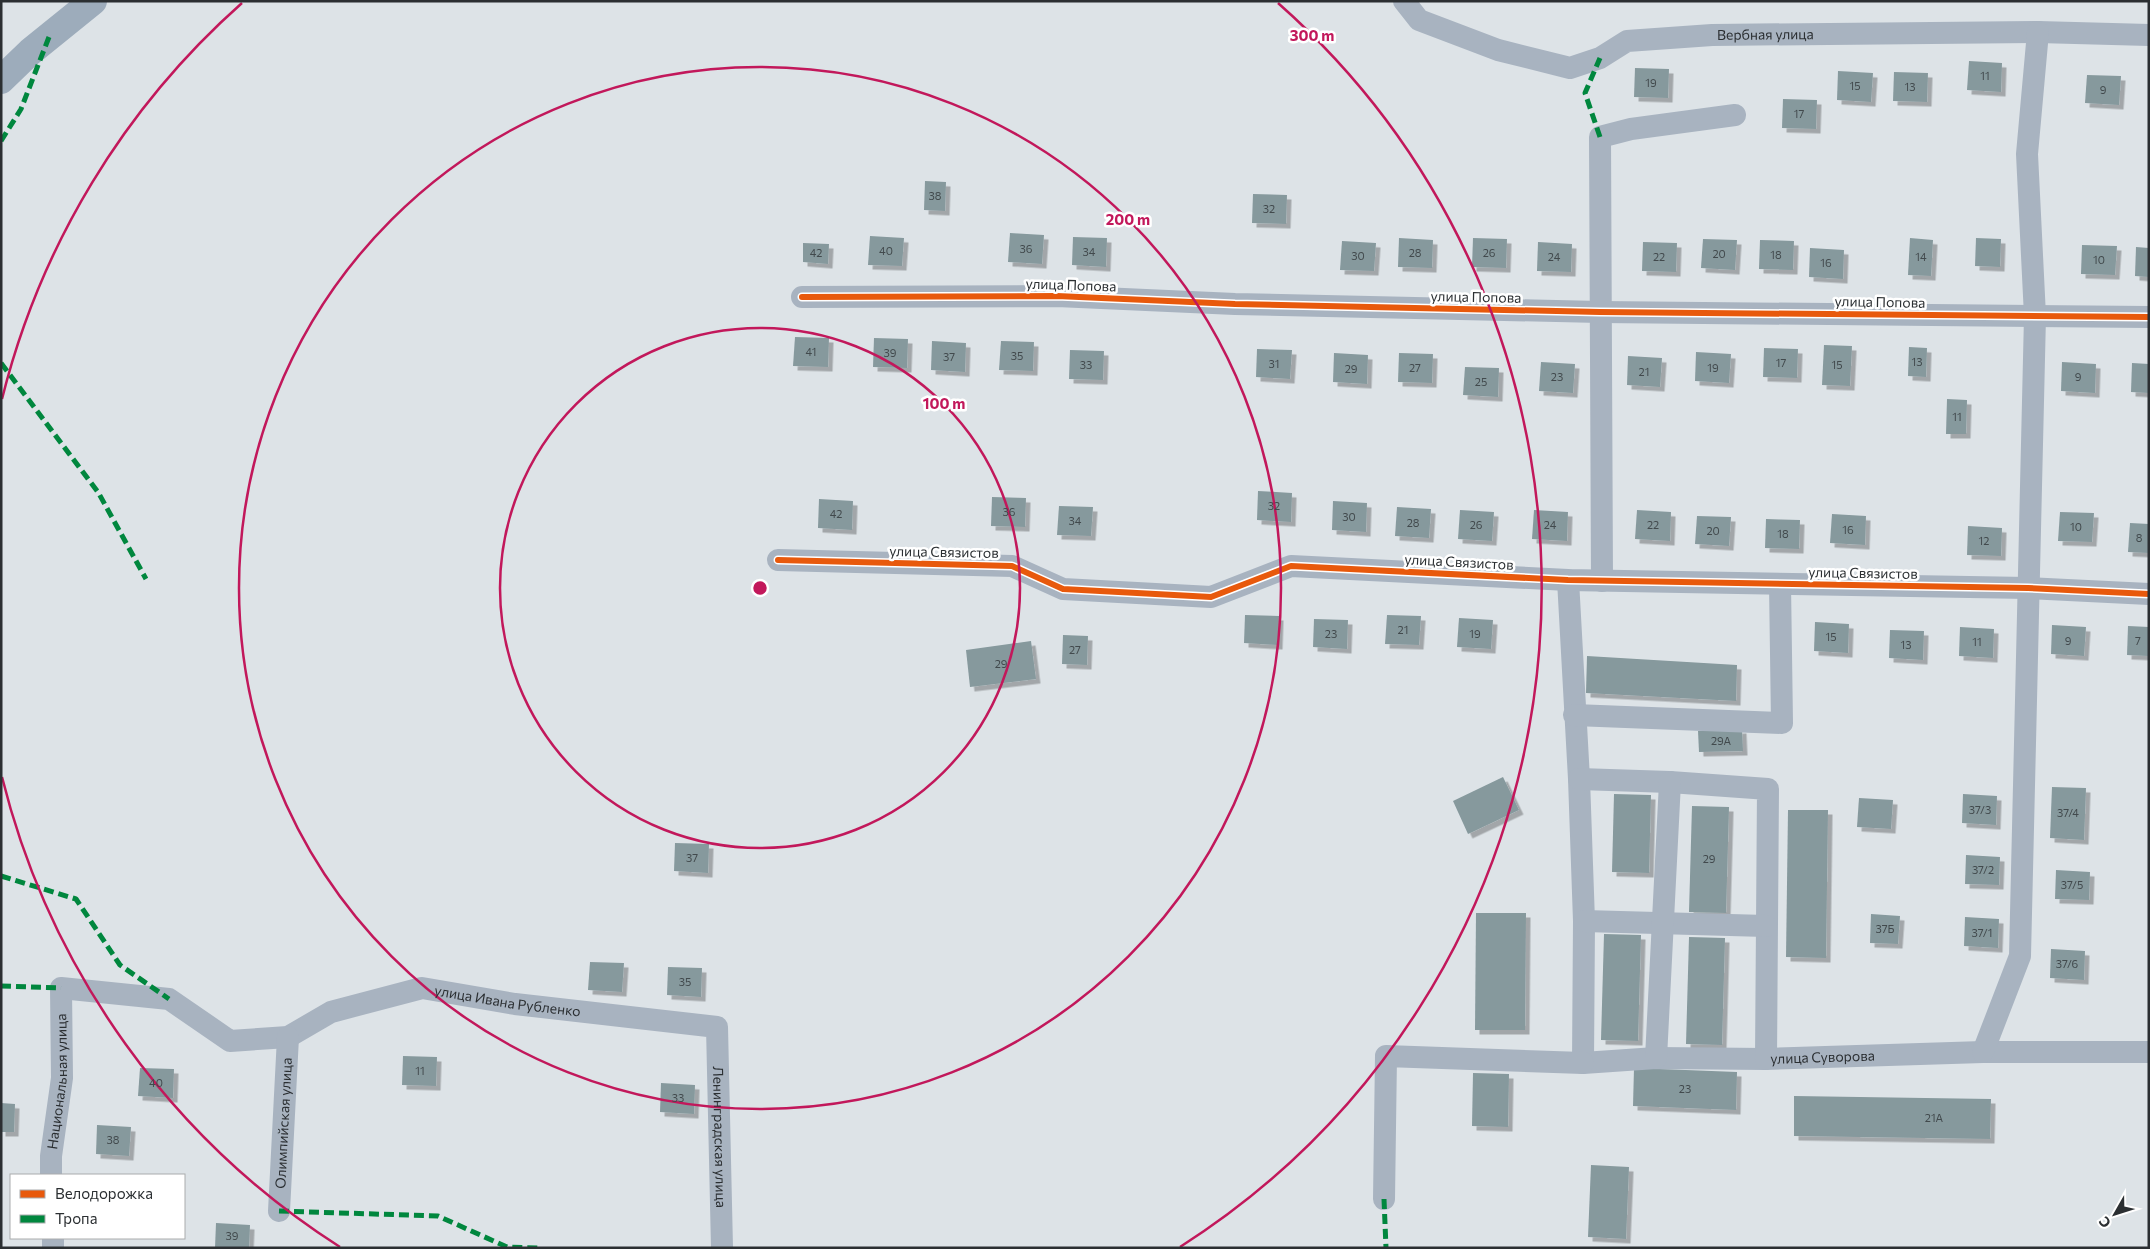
<svg xmlns="http://www.w3.org/2000/svg" width="2150" height="1249" font-family="Commissioner,sans-serif">
	<style>
		.building { fill: #86999d; filter: url(#shadow) }
		.lines { fill: none; stroke-linecap: round; stroke-linejoin: round }
		.minor { stroke: #a8b3c0; stroke-width: 22 }
		.major { stroke: #9dacbb; stroke-width: 28 }
		.quiet { stroke: #00873e; stroke-width: 5; stroke-dasharray: 10 5; stroke-linecap: butt }
		.cycleway-casing { stroke: #fff; stroke-width: 9 }
		.cycleway { stroke: #e8590c; stroke-width: 6 }
		.ring { fill: none; stroke: #c2185b; stroke-width: 2.5 }
		.labels { text-anchor: middle; stroke-width: 5; stroke-linejoin: round; paint-order: stroke }
		.number-label { font-size: 11px; fill: #424a4d }
		.street-label { font-size: 14px; fill: #2b2f32; stroke: #fff }
		.centre { fill: #c2185b; stroke: #fff; stroke-width: 2.5 }
		.ring-label { font-size: 15px; text-anchor: middle; font-weight: bold; fill: #c2185b; stroke: #fff; stroke-width: 5; stroke-linejoin: round; paint-order: stroke }
	</style>
	<defs>
		<filter id="shadow"><feDropShadow dx="4.5" dy="4.5" stdDeviation="0" flood-color="#0004"/></filter>
	</defs>
	<rect width="100%" height="100%" fill="#dde3e7"/>
	<g class="building">
		<path d="M1969,61L2002,63L2001,92L1967,90Z"/>
		<path d="M1635,68L1669,69L1668,98L1634,97Z"/>
		<path d="M1838,71L1873,73L1871,102L1837,100Z"/>
		<path d="M1894,72L1928,73L1927,102L1893,101Z"/>
		<path d="M2087,75L2121,76L2119,105L2085,103Z"/>
		<path d="M1783,99L1817,100L1816,129L1782,128Z"/>
		<path d="M925,181L946,182L945,211L924,210Z"/>
		<path d="M1253,194L1287,195L1286,224L1252,223Z"/>
		<path d="M1010,233L1044,235L1042,264L1008,262Z"/>
		<path d="M870,236L904,238L902,266L868,265Z"/>
		<path d="M1073,237L1107,238L1106,267L1072,265Z"/>
		<path d="M1399,238L1433,240L1432,268L1398,267Z"/>
		<path d="M1473,238L1507,239L1506,268L1472,267Z"/>
		<path d="M1910,238L1933,240L1931,276L1908,275Z"/>
		<path d="M1976,238L2001,239L2000,267L1975,266Z"/>
		<path d="M1703,239L1737,240L1735,270L1701,268Z"/>
		<path d="M1760,240L1794,241L1793,270L1759,269Z"/>
		<path d="M1342,241L1376,243L1374,271L1340,270Z"/>
		<path d="M1538,242L1572,244L1571,272L1537,271Z"/>
		<path d="M1643,242L1677,243L1676,272L1642,271Z"/>
		<path d="M803,243L829,244L828,264L803,262Z"/>
		<path d="M2082,245L2117,246L2115,275L2081,274Z"/>
		<path d="M2136,247L2149,248V277L2135,276Z"/>
		<path d="M1810,248L1844,250L1843,279L1809,277Z"/>
		<path d="M795,337L829,338L828,367L793,366Z"/>
		<path d="M874,338L908,339L907,368L873,367Z"/>
		<path d="M932,341L966,343L965,372L931,370Z"/>
		<path d="M1001,341L1034,342L1033,371L999,370Z"/>
		<path d="M1824,345L1852,346L1850,386L1822,385Z"/>
		<path d="M1909,347L1927,348L1926,377L1908,376Z"/>
		<path d="M1764,348L1798,349L1797,378L1763,377Z"/>
		<path d="M1257,349L1292,350L1290,379L1256,377Z"/>
		<path d="M1070,350L1104,351L1103,380L1069,379Z"/>
		<path d="M1696,352L1731,354L1729,383L1695,381Z"/>
		<path d="M1334,353L1368,355L1367,384L1333,382Z"/>
		<path d="M1399,353L1433,354L1432,383L1398,382Z"/>
		<path d="M1628,356L1662,358L1660,387L1627,385Z"/>
		<path d="M1541,362L1575,364L1573,393L1539,391Z"/>
		<path d="M2062,362L2096,364L2095,393L2061,391Z"/>
		<path d="M2132,363L2149,364V393L2131,392Z"/>
		<path d="M1465,367L1499,368L1498,397L1463,395Z"/>
		<path d="M1947,399L1967,400L1966,434H1946Z"/>
		<path d="M1258,491L1292,493L1291,522L1257,520Z"/>
		<path d="M992,497L1026,498L1025,527L991,526Z"/>
		<path d="M819,499L853,501L852,530L818,528Z"/>
		<path d="M1333,501L1367,503L1366,532L1332,530Z"/>
		<path d="M1059,506L1093,507L1091,536L1057,535Z"/>
		<path d="M1397,507L1431,509L1429,538L1395,536Z"/>
		<path d="M1460,510L1494,512L1492,541L1458,539Z"/>
		<path d="M1534,510L1568,512L1567,541L1532,539Z"/>
		<path d="M1637,510L1671,512L1670,541L1635,539Z"/>
		<path d="M2060,512L2094,513L2092,542L2058,541Z"/>
		<path d="M1832,514L1866,516L1865,545L1830,543Z"/>
		<path d="M1697,516L1731,517L1729,546L1695,544Z"/>
		<path d="M1766,519L1800,520L1799,549L1765,548Z"/>
		<path d="M2130,523L2149,524V553L2128,552Z"/>
		<path d="M1968,526L2002,528L2001,556L1967,555Z"/>
		<path d="M1245,615L1279,616L1278,645L1244,643Z"/>
		<path d="M1387,615L1421,616L1419,645L1385,644Z"/>
		<path d="M1459,618L1493,620L1491,649L1457,647Z"/>
		<path d="M1314,619L1348,620L1347,649L1313,647Z"/>
		<path d="M1815,622L1849,624L1848,653L1814,651Z"/>
		<path d="M2052,625L2086,627L2084,656L2051,654Z"/>
		<path d="M2128,626L2149,627V656L2127,655Z"/>
		<path d="M1960,627L1994,629L1993,658L1959,656Z"/>
		<path d="M1890,630L1924,631L1923,660L1889,658Z"/>
		<path d="M1063,635L1088,636L1087,665L1062,664Z"/>
		<path d="M1031,641L1036,679L970,687L966,650Z"/>
		<path d="M1587,656L1737,665L1736,701L1586,693Z"/>
		<path d="M1742,729L1743,751L1699,752L1698,731Z"/>
		<path d="M1503,777L1519,810L1468,834L1453,801Z"/>
		<path d="M2052,787L2086,788L2084,840L2050,838Z"/>
		<path d="M1614,794L1651,795L1649,873L1612,872Z"/>
		<path d="M1963,794L1997,796L1996,825L1962,823Z"/>
		<path d="M1859,798L1893,800L1891,829L1857,827Z"/>
		<path d="M1692,806L1729,807L1726,913L1689,912Z"/>
		<path d="M1788,810H1828L1826,958L1786,957Z"/>
		<path d="M675,843L709,844L708,873L674,871Z"/>
		<path d="M1966,855L2000,857L1999,885L1965,884Z"/>
		<path d="M2056,870L2090,872L2089,900L2055,899Z"/>
		<path d="M1476,913H1526L1525,1030H1475Z"/>
		<path d="M1871,914L1900,916L1898,944L1870,943Z"/>
		<path d="M1965,917L1999,919L1998,948L1964,946Z"/>
		<path d="M1604,934L1641,935L1638,1041L1601,1040Z"/>
		<path d="M1689,937L1725,938L1722,1045L1686,1044Z"/>
		<path d="M2051,949L2085,951L2084,980L2050,978Z"/>
		<path d="M590,962L624,963L622,992L588,990Z"/>
		<path d="M668,967L702,968L701,997L667,995Z"/>
		<path d="M403,1056L437,1057L436,1086L402,1085Z"/>
		<path d="M140,1068L174,1069L173,1098L138,1096Z"/>
		<path d="M1634,1068L1737,1072L1736,1110L1633,1106Z"/>
		<path d="M1473,1073L1509,1074L1508,1127L1472,1126Z"/>
		<path d="M661,1083L695,1085L694,1114L660,1112Z"/>
		<path d="M1794,1096L1991,1099L1990,1139L1794,1136Z"/>
		<path d="M1,1103L15,1104L14,1132H1Z"/>
		<path d="M97,1125L131,1127L129,1156L96,1154Z"/>
		<path d="M1591,1165L1629,1167L1626,1239L1588,1237Z"/>
		<path d="M216,1223L250,1225L249,1248H215Z"/>
	</g>
	<g class="lines">
		<g class="minor">
			<path id="s1" d="M1404,1L1419,20L1498,50L1570,68L1600,58L1627,41L1712,35L2038,32L2149,35"/>
			<path d="M802,297L1057,296L1235,304L1600,312L2149,317"/>
			<path d="M778,560L1012,566L1063,589L1211,597L1291,566L1568,580L2028,588L2149,594"/>
			<path d="M1568,580L1579,779L1584,921L1583,1063L1656,1058L1766,1059"/>
			<path d="M1602,581L1600,137L1631,129L1735,115"/>
			<path d="M1574,715L1782,723L1780,584"/>
			<path id="s2" d="M1579,779L1670,782L1768,789L1766,1059L1983,1052H2149"/>
			<path d="M1584,921L1766,926"/>
			<path d="M1983,1052L2020,956L2035,316L2027,154L2038,32"/>
			<path d="M1656,1058L1670,782"/>
			<path id="s3" d="M51,1175V1156L62,1078L61,988L169,999L230,1041L288,1037L331,1012L422,988L515,1004L717,1027L722,1248"/>
			<path d="M1384,1199L1386,1056L1583,1063"/>
			<path id="s4" d="M279,1211L288,1037"/>
			<path d="M53,1238V1248"/>
		</g>
		<path class="major" d="M1,80L30,52L93,1"/>
		<g class="quiet">
			<path d="M1600,137L1585,93L1600,58"/>
			<path d="M1,141L21,109L49,37"/>
			<path d="M1,363L98,492L146,579"/>
			<path d="M1,876L76,899L120,965L169,999"/>
			<path d="M1,986L61,988"/>
			<path d="M1384,1199L1386,1248"/>
			<path d="M279,1211L438,1216L507,1247L539,1248"/>
		</g>
		<defs>
			<g id="cycleway">
				<path d="M802,297L1057,296L1235,304L1600,312L2149,317"/>
				<path d="M778,560L1012,566L1063,589L1211,597L1291,566L1568,580L2028,588L2149,594"/>
			</g>
		</defs>
		<use href="#cycleway" class="cycleway-casing"/>
		<use href="#cycleway" class="cycleway"/>
	</g>
	<g class="ring">
		<circle cx="760" cy="588" r="260"/>
		<circle cx="760" cy="588" r="521"/>
		<path d="M340 1247A781 781 0 0 1 2 777M2 399A781 781 0 0 1 242 3M1278 3A781 781 0 0 1 1180 1247"/>
	</g>
	<g class="labels">
		<g class="number-label">
			<text x="1985" y="80">11</text>
			<text x="1651" y="87">19</text>
			<text x="1855" y="90">15</text>
			<text x="1910" y="91">13</text>
			<text x="2103" y="94">9</text>
			<text x="1799" y="118">17</text>
			<text x="935" y="200">38</text>
			<text x="1269" y="213">32</text>
			<text x="1026" y="253">36</text>
			<text x="886" y="255">40</text>
			<text x="1089" y="256">34</text>
			<text x="816" y="257">42</text>
			<text x="1415" y="257">28</text>
			<text x="1489" y="257">26</text>
			<text x="1719" y="258">20</text>
			<text x="1776" y="259">18</text>
			<text x="1358" y="260">30</text>
			<text x="1554" y="261">24</text>
			<text x="1659" y="261">22</text>
			<text x="1921" y="261">14</text>
			<text x="2099" y="264">10</text>
			<text x="1826" y="267">16</text>
			<text x="811" y="356">41</text>
			<text x="890" y="357">39</text>
			<text x="1017" y="360">35</text>
			<text x="949" y="361">37</text>
			<text x="1917" y="366">13</text>
			<text x="1781" y="367">17</text>
			<text x="1274" y="368">31</text>
			<text x="1086" y="369">33</text>
			<text x="1837" y="369">15</text>
			<text x="1415" y="372">27</text>
			<text x="1713" y="372">19</text>
			<text x="1351" y="373">29</text>
			<text x="1644" y="376">21</text>
			<text x="1557" y="381">23</text>
			<text x="2078" y="381">9</text>
			<text x="1481" y="386">25</text>
			<text x="1957" y="421">11</text>
			<text x="1274" y="510">32</text>
			<text x="1009" y="516">36</text>
			<text x="836" y="518">42</text>
			<text x="1349" y="521">30</text>
			<text x="1075" y="525">34</text>
			<text x="1413" y="527">28</text>
			<text x="1476" y="529">26</text>
			<text x="1550" y="529">24</text>
			<text x="1653" y="529">22</text>
			<text x="2076" y="531">10</text>
			<text x="1848" y="534">16</text>
			<text x="1713" y="535">20</text>
			<text x="1783" y="538">18</text>
			<text x="2139" y="542">8</text>
			<text x="1984" y="545">12</text>
			<text x="1403" y="634">21</text>
			<text x="1331" y="638">23</text>
			<text x="1475" y="638">19</text>
			<text x="1831" y="641">15</text>
			<text x="2068" y="645">9</text>
			<text x="2138" y="645">7</text>
			<text x="1977" y="646">11</text>
			<text x="1906" y="649">13</text>
			<text x="1075" y="654">27</text>
			<text x="1001" y="668">29</text>
			<text x="1721" y="745">29А</text>
			<text x="1980" y="814">37/3</text>
			<text x="2068" y="817">37/4</text>
			<text x="692" y="862">37</text>
			<text x="1709" y="863">29</text>
			<text x="1983" y="874">37/2</text>
			<text x="2072" y="889">37/5</text>
			<text x="1885" y="933">37Б</text>
			<text x="1982" y="937">37/1</text>
			<text x="2067" y="968">37/6</text>
			<text x="685" y="986">35</text>
			<text x="420" y="1075">11</text>
			<text x="156" y="1087">40</text>
			<text x="1685" y="1093">23</text>
			<text x="678" y="1102">33</text>
			<text x="1934" y="1122">21А</text>
			<text x="113" y="1144">38</text>
			<text x="232" y="1240">39</text>
		</g>
		<g class="street-label">
			<text dy="5" stroke="none"><textPath href="#s1" startOffset="385">Вербная улица</textPath></text>
			<text transform="translate(1071 285) rotate(2)" y="5">улица Попова</text>
			<text transform="translate(1476 297) rotate(1)" y="5">улица Попова</text>
			<text transform="translate(1880 302) rotate(1)" y="5">улица Попова</text>
			<text transform="translate(944 552) rotate(1)" y="5">улица Связистов</text>
			<text transform="translate(1459 562) rotate(3)" y="5">улица Связистов</text>
			<text transform="translate(1863 573) rotate(1)" y="5">улица Связистов</text>
			<text dy="5" stroke="none"><textPath href="#s3" startOffset="659">улица Ивана Рубленко</textPath></text>
			<text dy="5" stroke="none"><textPath href="#s2" startOffset="516">улица Суворова</textPath></text>
			<text dy="5" stroke="none"><textPath href="#s3" startOffset="94">Национальная улица</textPath></text>
			<text dy="5" stroke="none"><textPath href="#s4" startOffset="88">Олимпийская улица</textPath></text>
			<text dy="5" stroke="none"><textPath href="#s3" startOffset="980">Ленинградская улица</textPath></text>
		</g>
	</g>
	<circle cx="760" cy="588" r="8" class="centre"/>
	<g class="ring-label">
		<text x="1312" y="41">300 m</text>
		<text x="1128" y="225">200 m</text>
		<text x="944" y="409">100 m</text>
	</g>
	<rect width="2150" height="1249" fill="none" stroke="#2b2f32" stroke-width="5"/>
	<rect x="10" y="1174" width="175" height="65" fill="#ffffff" stroke="#aaacad"/>
	<rect x="20" y="1190" width="25" height="8" fill="#e8590c" stroke="#aaacad"/>
	<text x="55" y="1199" font-size="15" fill="#2b2f32">Велодорожка</text>
	<rect x="20" y="1215" width="25" height="8" fill="#00873e" stroke="#aaacad"/>
	<text x="55" y="1224" font-size="15" fill="#2b2f32">Тропа</text>
	<g transform="translate(2115 1214) rotate(231)" stroke="#ffffff" stroke-width="4" paint-order="stroke">
	<path d="M0-4L9 19L0 12L-9 19Z" fill="#2b2f32"/>
	<text y="-8" font-size="14" font-weight="bold" text-anchor="middle" fill="#2b2f32">С</text>
	</g>
</svg>
